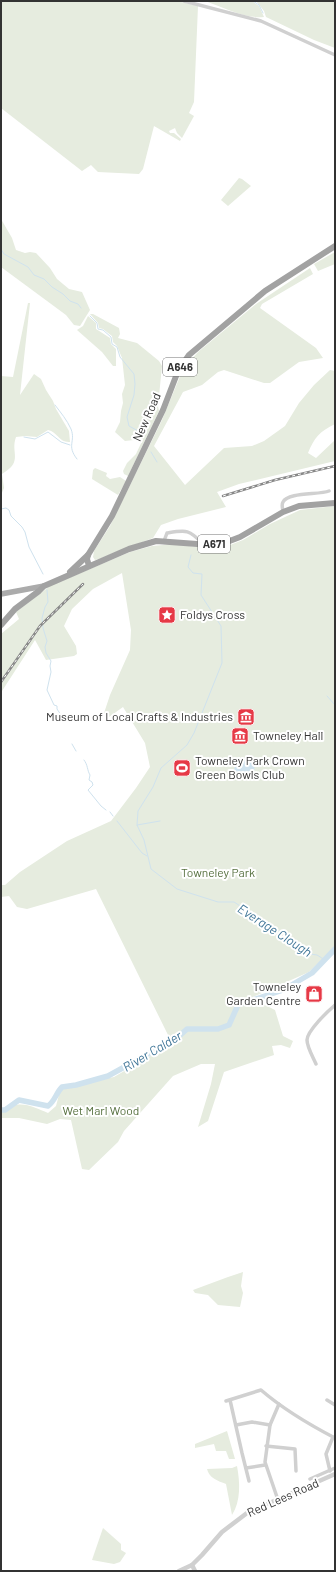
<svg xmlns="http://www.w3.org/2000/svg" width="336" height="1572" font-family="Barlow,sans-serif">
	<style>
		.green { fill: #e6ecdf }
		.water { fill: #cfe2ee }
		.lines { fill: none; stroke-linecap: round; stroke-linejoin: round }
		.stream { stroke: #cfe2ee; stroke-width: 1 }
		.river { stroke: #cfe2ee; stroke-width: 5.5 }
		.minor { stroke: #d0d0d0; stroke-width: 3.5 }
		.tertiary { stroke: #d0d0d0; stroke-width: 4.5 }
		.primary { stroke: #ababab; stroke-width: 5.5 }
		.trunk { stroke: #a2a2a2; stroke-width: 6 }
		.rail-casing { stroke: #888; stroke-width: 2.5 }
		.rail { stroke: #fff; stroke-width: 1; stroke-dasharray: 3; stroke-linecap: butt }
		.labels { text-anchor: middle; stroke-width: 4; stroke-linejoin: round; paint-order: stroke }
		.shield { fill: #fff; stroke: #707070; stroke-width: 1 }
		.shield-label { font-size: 11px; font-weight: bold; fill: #333 }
		.street-label { font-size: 12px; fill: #333; stroke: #fff }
		.poi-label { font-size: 12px; fill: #333; stroke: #fff; text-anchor: start }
		.park-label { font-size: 12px; fill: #56703f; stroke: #fff }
		.water-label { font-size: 13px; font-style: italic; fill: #3f7597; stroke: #fff }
	</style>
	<rect width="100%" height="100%" fill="#fff"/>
	<g class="green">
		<path d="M1,1H177L198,6L194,102L189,113L194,116L182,138L177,133L175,128L169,131L170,133H174L181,139L180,141L154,126L143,169L139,174L98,172L91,165L82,171L1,108Z"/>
		<path d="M205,1H252L259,6L264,17C244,19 223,7 205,1Z"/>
		<path d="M256,1H335V48L314,40L266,17L264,11Z"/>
		<path d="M239,178L242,179L251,186L228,206L221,200Z"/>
		<path d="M1,219L12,238L16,250L25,253L30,252L36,253L50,268L57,279L69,289L82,292L90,310L80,326L74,325L66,315L1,267Z"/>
		<path d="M335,252V264L318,271L314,264Z"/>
		<path d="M310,268L313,274L262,304L260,308L316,348L323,358L299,362L270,383H264L224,370L218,372L202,385L183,392L154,446L185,485L224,448L252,446L264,441L285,426L299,403L314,385L330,370L335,371V424C320,431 314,438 308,453L316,458L335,440V461L239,484L217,492L226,507L178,519L161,525L153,538L118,551L99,559L95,560L93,557L94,551L110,526L162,420L183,369L198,352L256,304Z"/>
		<path d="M28,303H30L20,395L34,374L41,379L46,390L53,401L56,409L69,431L70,442C59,443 58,432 48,430L37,437L25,436L16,437C10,453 24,461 2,474L4,488L1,495V376L13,377Z"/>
		<path d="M90,314H93L119,328L120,334L118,338L137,343L159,361L162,366L158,406L159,411L128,476L124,474L123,471L127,463L136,454L143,439L125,441L115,432L120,422L121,411L123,403L122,394L125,385L122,358L117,346L113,342L112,336L103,329L99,328L98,323Z"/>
		<path d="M88,316L96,323V329L110,338L111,344L116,349V366H113L102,352L77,330L83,326Z"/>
		<path d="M95,468L107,473L106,476L110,479L120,477L126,481L118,495L92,479L93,470Z"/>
		<path d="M335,506V953L333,949L309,972L237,1004L229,1023L218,1028H186L170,1039L96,889L27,909L17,907L9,896L1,897V885H5L20,872L67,841L111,821L136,788L150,767L145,743L123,707L109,717L104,713L110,695L130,650L131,630L122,573L93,589L72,609L64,626L76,646L77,654L74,656L46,660L35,640L2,691L1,634L19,619L16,612L50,586L130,552L152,546L174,544L212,549L230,545L243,540L270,524L300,510Z"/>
		<path d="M264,996L263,1004L275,1010L283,1036L293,1041L290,1048L281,1045L272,1046L274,1055L224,1072L208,1121L198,1127L211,1084L215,1064H201L173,1076L124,1131L118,1142L89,1170L82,1169L71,1120L60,1119L47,1124L19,1118H1V1112C7,1110 11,1106 16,1105C27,1103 38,1109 48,1113L56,1106L60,1091L66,1086L114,1077L174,1042L188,1031H219L230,1026L239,1006Z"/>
		<path d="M243,1272L241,1286L243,1293L240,1307L218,1305L208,1295L195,1293L193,1290L228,1277Z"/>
		<path d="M227,1431L235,1459H229L226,1451H216L214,1444L195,1448V1444Z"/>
		<path d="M237,1466C240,1482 241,1501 232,1515L226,1484C218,1481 209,1478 207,1469L232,1468Z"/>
		<path d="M103,1528L121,1544V1550L126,1553L120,1562L114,1564L92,1560Z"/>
	</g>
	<path class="water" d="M248,757L249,759H255L257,765L254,768L255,770L242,777L241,775L236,774L234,769L236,765L235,764Z"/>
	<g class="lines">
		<g class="stream">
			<path d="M253,1L259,5L263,13"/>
			<path d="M1,249L4,254L28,267L34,275L44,279L52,287L63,294L70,301L78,304L81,308"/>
			<path d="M90,316L97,323L98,329L103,330L111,337L112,344L117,347L120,357L134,374L135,384L134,395L127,417L129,426L140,432"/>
			<path d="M55,405C61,413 67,420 71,429C76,442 66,445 77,459"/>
			<path d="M24,437L35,439L48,432L61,442L70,445"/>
			<path d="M151,452L157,462"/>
			<path d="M1,509L6,508L9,510L11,516L22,527L25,532L29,547L43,574"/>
			<path d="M47,590L48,602L45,607L42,618L43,628L47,641L45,647L46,653L51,661L50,666L51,672L47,690L54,705L57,706V709L65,721"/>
			<path d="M327,696L335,705"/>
			<path d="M72,744L76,751"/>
			<path d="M84,760C88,765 87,770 90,775L89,780L92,782L93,785L88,790L101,806L106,810"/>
			<path d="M110,812L113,816"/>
			<path d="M117,821L142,853L147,856"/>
			<path d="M160,821L137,825L144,840L151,869L177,889L218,902H234L304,947L310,954L317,955L325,960"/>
			<path d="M137,825L138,811L153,787L161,768L187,745L194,733L222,663L221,626L201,595L202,574L193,573L188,567L191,555"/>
		</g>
		<path class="river" d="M1,1110H5L19,1100L48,1106C55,1101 56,1093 62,1087L76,1085L108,1076L177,1038L187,1029H218L229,1025L238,1005L283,990L312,973L335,949"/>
		<g class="minor">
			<path d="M184,1L261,21L335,55"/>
			<path d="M283,512C283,509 281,505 283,502C288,492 319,495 329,491"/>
			<path d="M164,541L167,533C186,530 189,529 203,544"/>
			<path d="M316,1064C313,1057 307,1047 307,1040C307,1031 328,1011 335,1005"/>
			<path d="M230,1400L242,1453L249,1481"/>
			<path d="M327,1400L335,1405"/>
			<path d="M226,1401L261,1390C283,1409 310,1425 335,1438"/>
			<path d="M236,1425L252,1422L270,1425"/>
			<path d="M266,1446L295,1449L296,1471"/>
			<path d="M246,1468L265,1465"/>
			<path d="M330,1471L326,1454L333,1437"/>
			<path d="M310,1479L335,1468"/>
			<path d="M278,1500L265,1462L270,1425L279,1404"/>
		</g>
		<g class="tertiary">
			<path d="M192,1565L195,1571"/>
			<path d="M179,1571L192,1565L202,1555L222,1532L247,1513L335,1474"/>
		</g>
		<path class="primary" d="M1,594L44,586"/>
		<g class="trunk">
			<path d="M89,566L87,559L88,555L112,516L163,410L178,371L189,355L265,291L335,246"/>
			<path d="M70,572L88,555"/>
			<path d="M1,625L15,609L39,591L44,586L129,549L156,541L211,545L227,542L240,537L283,512L299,506L335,503"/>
		</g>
		<defs>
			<g id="rail">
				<path d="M223,496L275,480L335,466"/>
				<path d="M1,682L40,626L83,584"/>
			</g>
		</defs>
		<use href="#rail" class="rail-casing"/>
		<use href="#rail" class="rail"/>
	</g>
	<defs>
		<symbol id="sight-square" viewBox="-11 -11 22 22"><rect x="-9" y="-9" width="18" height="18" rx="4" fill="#e63946" stroke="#fff"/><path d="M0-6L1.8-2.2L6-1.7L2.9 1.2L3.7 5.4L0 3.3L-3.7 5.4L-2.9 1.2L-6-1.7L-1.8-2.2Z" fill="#fff"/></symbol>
		<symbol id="museum-square" viewBox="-11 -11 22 22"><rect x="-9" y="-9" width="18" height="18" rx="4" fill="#e63946" stroke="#fff"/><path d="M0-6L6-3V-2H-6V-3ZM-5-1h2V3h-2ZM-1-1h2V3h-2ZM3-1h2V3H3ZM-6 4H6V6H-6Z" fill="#fff"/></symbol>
		<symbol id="stadium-square" viewBox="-11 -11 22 22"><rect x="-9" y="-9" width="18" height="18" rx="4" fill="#e63946" stroke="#fff"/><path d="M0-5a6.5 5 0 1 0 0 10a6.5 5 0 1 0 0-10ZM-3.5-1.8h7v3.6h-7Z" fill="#fff"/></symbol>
		<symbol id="shop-square" viewBox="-11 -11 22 22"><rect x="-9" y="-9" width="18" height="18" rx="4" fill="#e63946" stroke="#fff"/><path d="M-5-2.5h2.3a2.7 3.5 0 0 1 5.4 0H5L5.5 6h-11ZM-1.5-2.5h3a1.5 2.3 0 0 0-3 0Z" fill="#fff"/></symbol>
	</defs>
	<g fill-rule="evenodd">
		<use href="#sight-square" x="157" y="605" width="20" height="20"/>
		<use href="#museum-square" x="236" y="707" width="20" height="20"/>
		<use href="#museum-square" x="230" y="726" width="20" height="20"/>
		<use href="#stadium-square" x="172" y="758" width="20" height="20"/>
		<use href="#shop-square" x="304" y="984" width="20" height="20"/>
	</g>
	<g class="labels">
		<g class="shield">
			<rect x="163" y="358" width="34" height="18" rx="3"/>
			<rect x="198" y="535" width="32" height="18" rx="3"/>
		</g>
		<g class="shield-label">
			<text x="180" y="371">A646</text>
			<text x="214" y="548">A671</text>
		</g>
		<g class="street-label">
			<text transform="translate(147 417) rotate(-66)" y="4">New Road</text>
			<text transform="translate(283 1498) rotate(-24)" y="4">Red Lees Road</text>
		</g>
		<g class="poi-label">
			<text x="180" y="619">Foldys Cross</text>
			<text x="233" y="721" text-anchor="end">Museum of Local Crafts &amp; Industries</text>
			<text x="253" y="740">Towneley Hall</text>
			<text x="195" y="765">Towneley Park Crown<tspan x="195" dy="14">Green Bowls Club</tspan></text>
			<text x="301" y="991" text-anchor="end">Towneley<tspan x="301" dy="14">Garden Centre</tspan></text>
		</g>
		<g class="park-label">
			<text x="218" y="877">Towneley Park</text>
			<text x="101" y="1115">Wet Marl Wood</text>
		</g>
		<g class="water-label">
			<text transform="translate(275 930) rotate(33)" y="5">Everage Clough</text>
			<text transform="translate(152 1051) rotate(-31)" y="5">River Calder</text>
		</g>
	</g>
	<rect width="336" height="1572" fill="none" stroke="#333333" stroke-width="4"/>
</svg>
